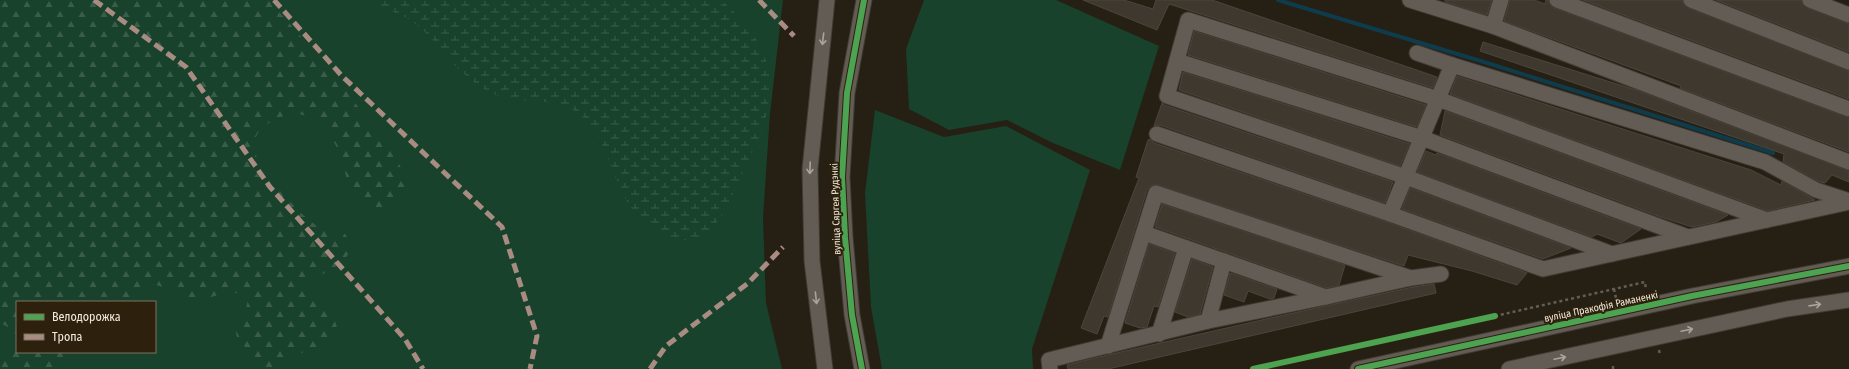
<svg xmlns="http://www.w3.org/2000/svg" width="1849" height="369" font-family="'Fira Sans Condensed',sans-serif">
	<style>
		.green { fill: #18422c; fill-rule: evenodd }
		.forest { fill: url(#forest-firs) }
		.wetland { fill: url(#wetland-marsh) }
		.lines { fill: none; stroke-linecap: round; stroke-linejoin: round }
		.stream { stroke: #0f3c4c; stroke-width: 4 }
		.building { fill: #3e382f; stroke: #4b463c }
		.minor-casing { stroke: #403b33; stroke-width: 17 }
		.path { stroke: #625d55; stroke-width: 2.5; stroke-dasharray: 3 3; stroke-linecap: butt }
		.minor { stroke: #625c55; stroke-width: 15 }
		.quiet { stroke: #a88b81; stroke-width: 5; stroke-dasharray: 10 5; stroke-linecap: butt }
		.cycleway-casing { stroke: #2d210d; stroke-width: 8 }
		.cycleway { stroke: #4ca352; stroke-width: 6 }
		.oneway { stroke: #aaa49a }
		.labels { text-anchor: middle; stroke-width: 4; stroke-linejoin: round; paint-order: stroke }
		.street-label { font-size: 10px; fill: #f2ebde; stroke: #2d210d }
	</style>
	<defs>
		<pattern id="forest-firs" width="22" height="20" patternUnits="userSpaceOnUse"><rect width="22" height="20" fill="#18422c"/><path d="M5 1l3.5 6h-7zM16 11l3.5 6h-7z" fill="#3a5d4a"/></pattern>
		<pattern id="wetland-marsh" width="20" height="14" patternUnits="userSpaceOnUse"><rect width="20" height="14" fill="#18422c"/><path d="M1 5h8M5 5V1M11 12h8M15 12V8" fill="none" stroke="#3a5d4a"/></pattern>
	</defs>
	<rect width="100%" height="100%" fill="#261f14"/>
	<g class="green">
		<path d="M0,0H783L770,114L763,218L766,303L782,369H0ZM17,302H155V352H17Z"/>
		<path d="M924,0H1056L1159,46L1120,170L1053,143L1007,120L949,130L909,109L906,49Z"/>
		<path d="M875,110L944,137L1006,126L1090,170L1032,349L1033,369H882L871,307L865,193Z"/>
	</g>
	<g class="forest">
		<path d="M0,0H268C308,43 346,88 379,136C389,149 404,166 406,183C407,195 398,203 387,207C381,210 373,209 367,207C346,197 347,171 339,152C335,142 327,132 319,125C313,119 306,115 298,114C280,113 250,129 254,150C258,167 299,214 313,223C323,230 337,226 345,234C350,240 352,249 347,256C338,269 318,274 307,285C305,312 352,309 332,345C327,348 322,350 317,351C301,354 291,349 285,369H260C258,365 256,359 253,355C245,346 232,339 237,326C240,316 246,312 248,300L242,293H225L194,302L182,300L167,288L156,285L144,287L137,291L133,302H17V335L8,327L0,323Z"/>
		<path d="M17,344V352H64L60,369H0V356L14,349Z"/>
	</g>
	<path class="wetland" d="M364,0H721C743,18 765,45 769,74C771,88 768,114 763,127C757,144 748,160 741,176C733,193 725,216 711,229C704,236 696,240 686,240C677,240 669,238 662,234C616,213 617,161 591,126C566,92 529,107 496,95C478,88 460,71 448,58C441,51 436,42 429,36C423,30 414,22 407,18C394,11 378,7 364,0Z"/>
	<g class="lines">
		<path class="stream" d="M1278,0L1484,62L1773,153"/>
	</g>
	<g class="building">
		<path d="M1083,0H1124L1153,9L1156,0H1212L1437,77L1433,88L1169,4L1157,30Z"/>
		<path d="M1445,0H1492L1487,15L1445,2Z"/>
		<path d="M1510,0H1534L1545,4L1546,0H1548L1550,5L1554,8L1849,118V152L1680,88L1681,86L1504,21Z"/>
		<path d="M1583,0H1682L1684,5L1688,8L1849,71V99Z"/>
		<path d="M1716,0H1801L1803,5L1807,8L1849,24V52Z"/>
		<path d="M1194,31L1426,105L1417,127L1188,55Z"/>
		<path d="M1483,42L1636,90L1849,171V182L1832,175L1825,183L1820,182L1783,162L1784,154L1480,51Z"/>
		<path d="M1183,72L1410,144L1400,166L1179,90Z"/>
		<path d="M1457,76L1751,170L1781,185L1782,181L1815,200L1768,211L1450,94Z"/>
		<path d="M1162,103L1164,105L1393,182L1385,203L1160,125L1154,126Z"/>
		<path d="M1445,111L1728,215L1716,222L1692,227L1658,216L1440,135Z"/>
		<path d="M1150,139L1154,143L1387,222L1527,273L1517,285L1472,271L1408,255L1404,266L1155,184L1150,186L1147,190L1108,317L1104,316L1097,334L1081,328L1139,178L1136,177L1148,140Z"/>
		<path d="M1426,151L1436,155L1437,153L1641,229L1621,243L1597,234L1592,237L1417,172Z"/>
		<path d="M1410,188L1571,248L1543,259L1402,209Z"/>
		<path d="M1162,204L1345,265L1339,285L1327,288L1155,227Z"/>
		<path d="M1149,244L1175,253L1158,307L1154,306L1147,327L1140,328L1125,323Z"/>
		<path d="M1192,259L1213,267L1200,314L1188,317L1175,312Z"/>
		<path d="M1230,273L1277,289L1274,298L1270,299L1248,291L1244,302L1224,295Z"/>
		<path d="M1434,284L1436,293L1108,369H1068L1067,365L1090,359L1275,317L1413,287Z"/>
	</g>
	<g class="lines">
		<defs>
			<g id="minor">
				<path d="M1410,0L1493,26L1849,162"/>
				<path d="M1557,0L1849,109"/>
				<path d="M1691,0L1849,62"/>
				<path d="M1810,0L1849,15"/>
				<path d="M1493,26L1501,0"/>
				<path d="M1417,53L1452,65"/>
				<path d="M1177,61L1422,138L1688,237"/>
				<path d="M1157,134L1390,214L1543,269L1849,202"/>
				<path d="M1390,214L1452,65L1765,162L1816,190L1849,201"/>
				<path d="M1144,233L1326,297"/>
				<path d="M1612,254L1406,177L1167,96L1188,20L1438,99L1767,220"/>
				<path d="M1208,321L1224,261"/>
				<path d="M1159,334L1186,248"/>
				<path d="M1108,346L1156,193L1411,278"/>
				<path d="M825,369L812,261L810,169L827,0"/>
				<path d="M862,369L852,315L845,237L842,177L847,93L864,0"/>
				<path d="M1050,369L1049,360L1208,321L1326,297L1411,278L1441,274"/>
				<path d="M1358,369L1692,296L1849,266"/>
				<path d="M1509,369L1787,309L1849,300"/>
			</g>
		</defs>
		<use href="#minor" class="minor-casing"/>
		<g class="path">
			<path d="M1614,289L1616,298"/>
			<path d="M1495,316L1645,282L1646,290"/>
			<path d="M1659,350L1660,355"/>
			<path d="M1613,366V369"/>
		</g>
		<use href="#minor" class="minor"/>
		<g class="quiet">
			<path d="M94,0L186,67L270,187L405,339L423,369"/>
			<path d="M274,0L342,76L502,227L537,336L530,369"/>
			<path d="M759,0L794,36"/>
			<path d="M650,369L666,346L747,284L783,247"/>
		</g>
		<defs>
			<g id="cycleway">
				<path d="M862,369L852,315L845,237L842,177L847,93L864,0"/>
				<path d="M1253,369L1495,316"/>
				<path d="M1358,369L1692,296L1849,266"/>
			</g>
		</defs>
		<use href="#cycleway" class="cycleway-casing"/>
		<use href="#cycleway" class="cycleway"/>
	</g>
	<defs><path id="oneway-shaft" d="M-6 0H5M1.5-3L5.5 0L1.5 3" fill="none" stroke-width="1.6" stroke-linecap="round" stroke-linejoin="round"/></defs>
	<g class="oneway">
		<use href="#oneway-shaft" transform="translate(823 39) rotate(97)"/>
		<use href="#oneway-shaft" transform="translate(810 168) rotate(92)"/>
		<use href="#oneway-shaft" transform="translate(816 298) rotate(84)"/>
		<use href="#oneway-shaft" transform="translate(1815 305) rotate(-8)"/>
		<use href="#oneway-shaft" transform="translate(1687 330) rotate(-12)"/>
		<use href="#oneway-shaft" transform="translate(1560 358) rotate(-12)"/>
	</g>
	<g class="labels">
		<g class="street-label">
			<text transform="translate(835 209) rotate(-92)" y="4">вуліца Сяргея Рудэнкі</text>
			<text transform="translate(1601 306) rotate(-12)" y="4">вуліца Пракофія Раманенкі</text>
		</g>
	</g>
	<rect x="16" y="301" width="140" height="52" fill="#2d210d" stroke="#7c7261"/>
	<rect x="24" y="314" width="20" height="6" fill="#4ca352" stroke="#7c7261"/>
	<text x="52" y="321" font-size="12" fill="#f2ebde">Велодорожка</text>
	<rect x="24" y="334" width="20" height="6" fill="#a88b81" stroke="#7c7261"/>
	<text x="52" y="341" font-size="12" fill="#f2ebde">Тропа</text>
</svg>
